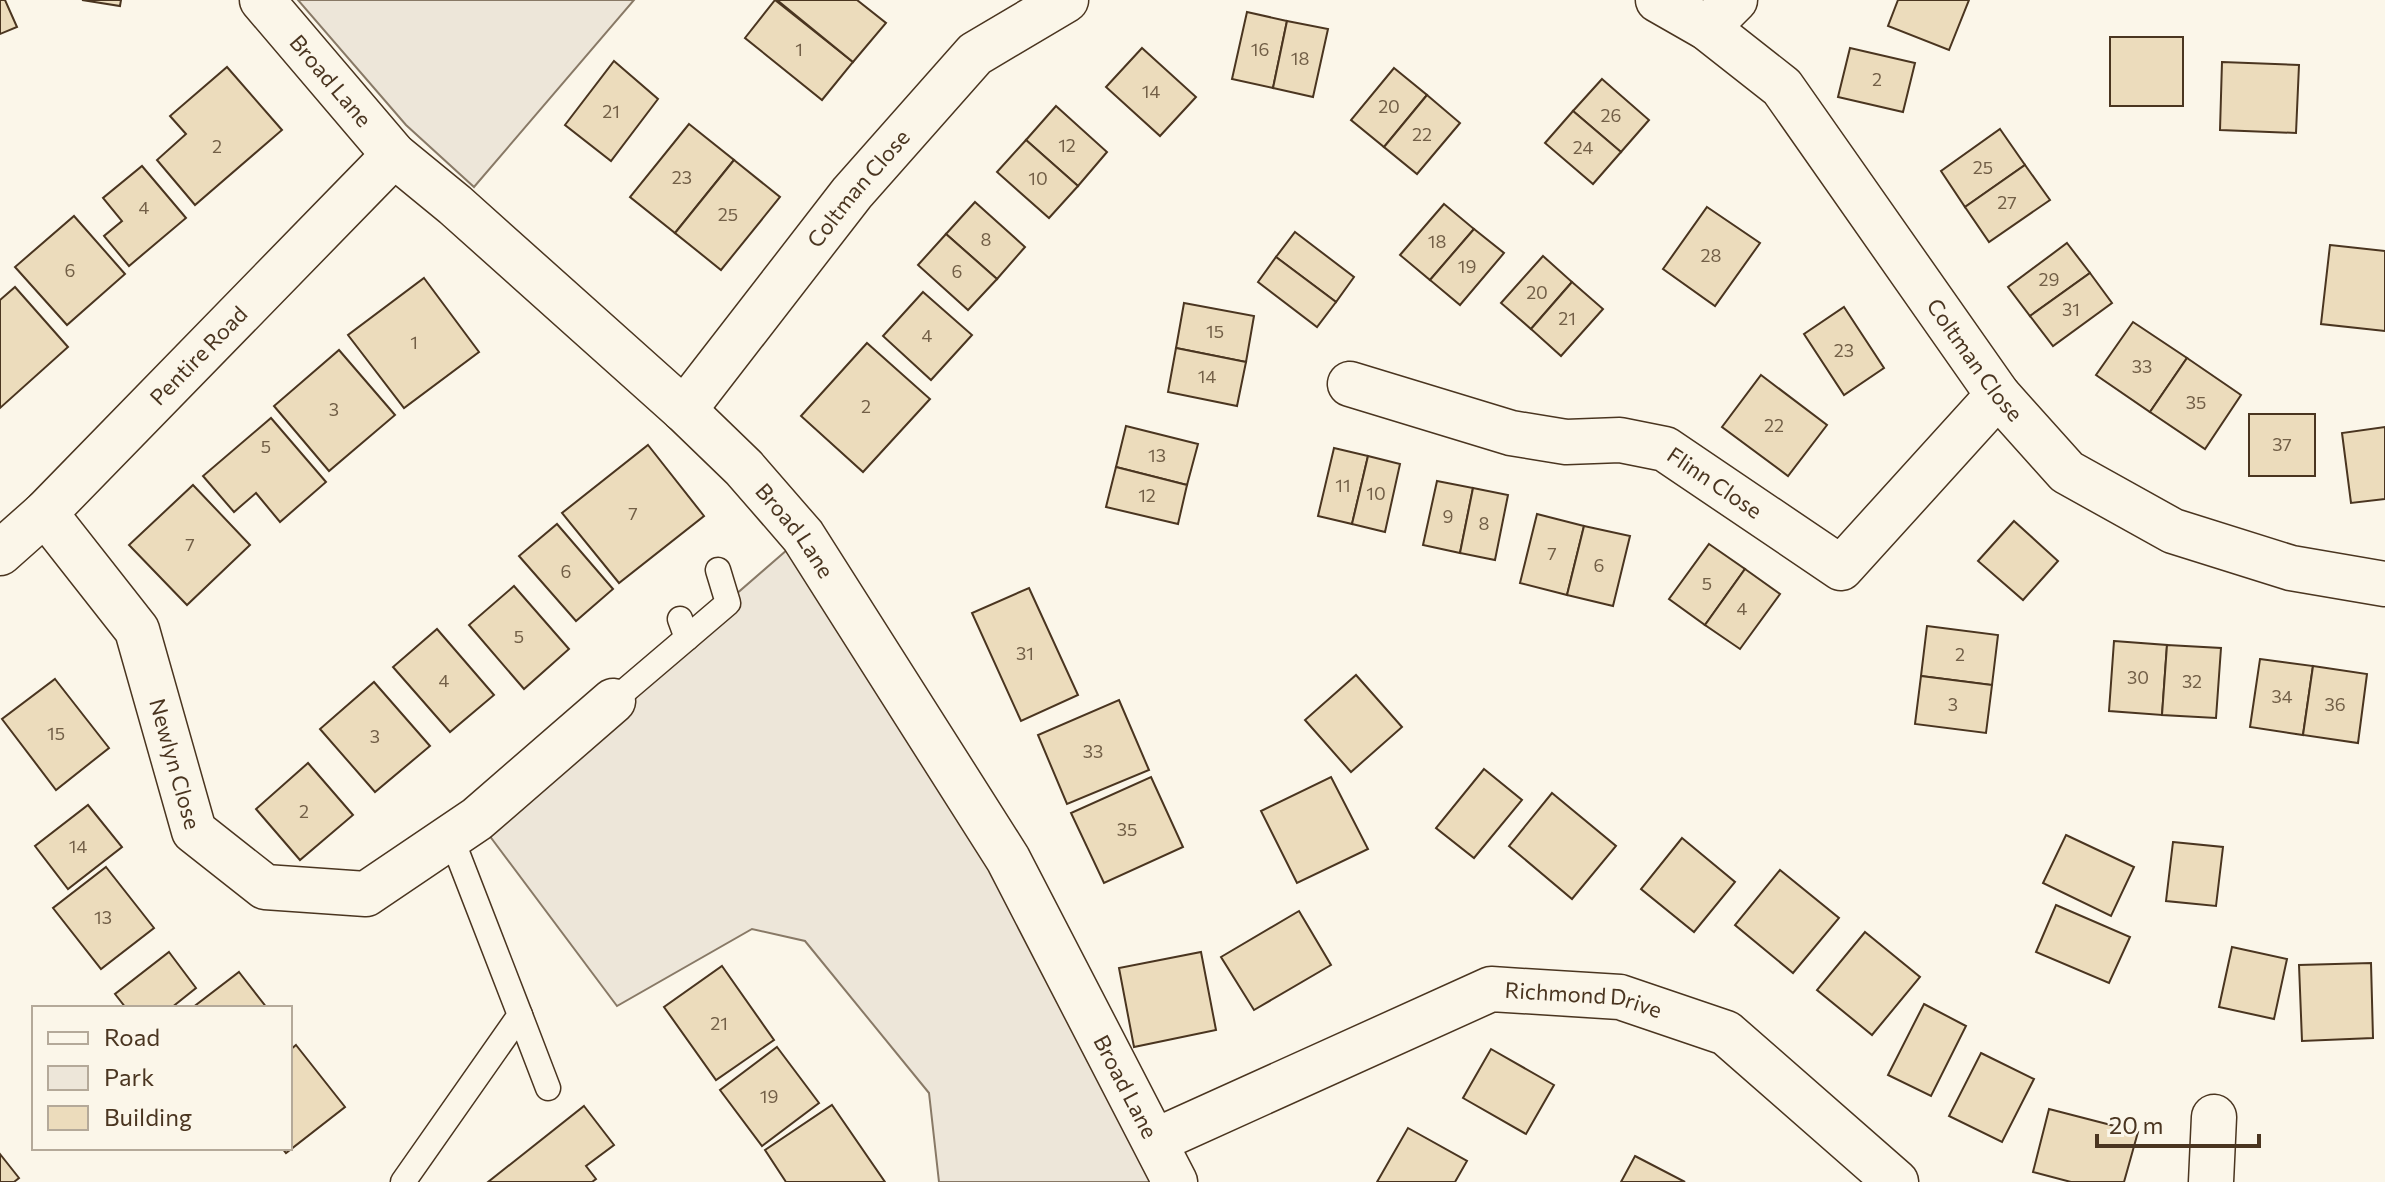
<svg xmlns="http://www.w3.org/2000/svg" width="2385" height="1182" font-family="Commissioner,sans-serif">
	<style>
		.green { fill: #ede6d9; stroke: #887966; stroke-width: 2 }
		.building { fill: #ecdcbc; stroke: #4a3520; stroke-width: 2 }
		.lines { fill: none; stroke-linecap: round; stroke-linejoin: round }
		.lane-casing { stroke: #4a3520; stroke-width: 27 }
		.street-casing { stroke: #4a3520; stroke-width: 47 }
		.lane { stroke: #fbf6e9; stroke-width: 24 }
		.street { stroke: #fbf6e9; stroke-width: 44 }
		.labels { text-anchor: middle; stroke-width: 6; stroke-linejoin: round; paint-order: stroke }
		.number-label { font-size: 18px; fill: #725f47 }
		.street-label { font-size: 22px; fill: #4a3520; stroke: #fbf6e9 }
	</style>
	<rect width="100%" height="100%" fill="#fbf6e9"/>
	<g class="green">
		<path d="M298,0H634L474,187L406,125Z"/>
		<path d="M803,536L1165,1182H939L929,1093L805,941L752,929L617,1006L477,819Z"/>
	</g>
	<g class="building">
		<path d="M0,0H5L17,27L0,34Z"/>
		<path d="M82,0H121L120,6Z"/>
		<path d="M775,0L853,62L822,100L745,38Z"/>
		<path d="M777,0H857L886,23L853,62Z"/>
		<path d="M1898,0H1969L1949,50L1888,26Z"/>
		<path d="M1247,12L1287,21L1273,88L1232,79Z"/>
		<path d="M1287,21L1328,29L1313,97L1273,88Z"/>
		<rect x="2110" y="37" width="73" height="69"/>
		<path d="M1142,48L1196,97L1160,136L1106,87Z"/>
		<path d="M1850,48L1915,63L1903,112L1838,97Z"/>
		<path d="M614,61L658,99L611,161L565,125Z"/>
		<path d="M2222,62L2299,65L2296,133L2220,130Z"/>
		<path d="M227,67L282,130L195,205L157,160L186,134L170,116Z"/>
		<path d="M1394,68L1427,95L1384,147L1351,120Z"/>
		<path d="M1602,79L1649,120L1621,152L1573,111Z"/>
		<path d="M1427,95L1460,123L1417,174L1384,147Z"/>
		<path d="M1056,106L1107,152L1078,186L1026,140Z"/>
		<path d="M1573,111L1621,152L1593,184L1545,143Z"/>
		<path d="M689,124L734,160L675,233L630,197Z"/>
		<path d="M2000,129L2025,165L1965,207L1941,171Z"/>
		<path d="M1026,140L1078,186L1049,218L997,172Z"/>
		<path d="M734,160L780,197L721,270L675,233Z"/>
		<path d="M2025,165L2050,200L1989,242L1965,207Z"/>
		<path d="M142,166L186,218L129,266L104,236L122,221L103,198Z"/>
		<path d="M975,202L1025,247L997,279L946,234Z"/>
		<path d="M1444,204L1474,229L1430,280L1400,255Z"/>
		<path d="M1707,207L1760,243L1715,306L1663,269Z"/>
		<path d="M74,216L125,274L67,325L15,267Z"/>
		<path d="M1474,229L1504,253L1460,305L1430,280Z"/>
		<path d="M1295,232L1354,277L1336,302L1276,257Z"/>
		<path d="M946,234L997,279L968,310L918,265Z"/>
		<path d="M2067,243L2090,273L2030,316L2008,287Z"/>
		<path d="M2330,245L2385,251V331L2321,324Z"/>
		<path d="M1543,256L1572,282L1531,329L1501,303Z"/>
		<path d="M1276,257L1336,302L1317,327L1258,282Z"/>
		<path d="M2090,273L2112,303L2053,346L2030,316Z"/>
		<path d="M424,278L479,352L404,408L348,335Z"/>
		<path d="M1572,282L1603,309L1561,356L1531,329Z"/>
		<path d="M15,287L68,347L0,408V300Z"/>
		<path d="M923,292L972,335L931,380L883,336Z"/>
		<path d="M1184,303L1254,316L1246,362L1176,348Z"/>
		<path d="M1844,307L1884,368L1844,395L1804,334Z"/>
		<path d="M2133,322L2187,358L2150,412L2096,375Z"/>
		<path d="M867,343L930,399L863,472L801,416Z"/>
		<path d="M1176,348L1246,362L1237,406L1168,392Z"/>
		<path d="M339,350L395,415L329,471L274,406Z"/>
		<path d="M2187,358L2241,395L2205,449L2150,412Z"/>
		<path d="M1761,375L1827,425L1788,476L1722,427Z"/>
		<rect x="2249" y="414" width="66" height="62"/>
		<path d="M271,418L326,482L280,522L256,493L234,512L203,476Z"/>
		<path d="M1126,426L1198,444L1187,485L1116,467Z"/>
		<path d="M2385,427V499L2351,503L2342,433Z"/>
		<path d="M648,445L704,516L619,583L562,513Z"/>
		<path d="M1334,448L1368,456L1352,524L1318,516Z"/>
		<path d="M1368,456L1400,464L1385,532L1352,524Z"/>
		<path d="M1116,467L1187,485L1178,524L1106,507Z"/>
		<path d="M1437,481L1473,488L1460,553L1423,545Z"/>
		<path d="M193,485L250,545L187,605L129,545Z"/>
		<path d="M1473,488L1508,495L1495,560L1460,553Z"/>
		<path d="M1537,514L1584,526L1567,595L1520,583Z"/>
		<path d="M2014,521L2058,561L2023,600L1978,561Z"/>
		<path d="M557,524L613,589L576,621L519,556Z"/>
		<path d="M1584,526L1630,536L1613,606L1567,595Z"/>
		<path d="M1709,544L1745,569L1705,625L1669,599Z"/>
		<path d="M1745,569L1780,594L1740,649L1705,625Z"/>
		<path d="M514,586L569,649L524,689L469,625Z"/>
		<path d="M1029,588L1078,695L1021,721L972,613Z"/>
		<path d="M1927,626L1998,635L1992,685L1921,676Z"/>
		<path d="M437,629L494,695L450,732L393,667Z"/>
		<path d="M2114,641L2167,645L2162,715L2109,711Z"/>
		<path d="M2167,645L2221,648L2216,718L2162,715Z"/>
		<path d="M2260,659L2313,666L2303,735L2250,727Z"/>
		<path d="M2313,666L2367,674L2358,743L2303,735Z"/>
		<path d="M1356,675L1402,727L1351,772L1305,720Z"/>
		<path d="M1921,676L1992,685L1986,733L1915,724Z"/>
		<path d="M55,679L109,748L56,790L2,719Z"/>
		<path d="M374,682L430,746L375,792L320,729Z"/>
		<path d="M1119,700L1149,770L1067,804L1038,735Z"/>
		<path d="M308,763L353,815L300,860L256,809Z"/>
		<path d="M1484,769L1522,800L1474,858L1436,828Z"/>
		<path d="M1151,777L1183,847L1104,883L1071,813Z"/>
		<path d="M1331,777L1368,849L1297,883L1261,811Z"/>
		<path d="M1552,793L1616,846L1572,899L1509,846Z"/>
		<path d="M88,805L122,847L68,889L35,846Z"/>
		<path d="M2066,835L2134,867L2111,916L2043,883Z"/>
		<path d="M1682,838L1735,882L1694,932L1641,889Z"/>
		<path d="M2173,842L2223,847L2216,906L2166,901Z"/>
		<path d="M106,867L154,928L101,969L53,908Z"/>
		<path d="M1780,870L1839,918L1793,973L1735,925Z"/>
		<path d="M2056,905L2130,937L2109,983L2036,952Z"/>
		<path d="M1299,911L1331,965L1254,1010L1221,957Z"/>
		<path d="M1865,932L1920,977L1872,1035L1817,990Z"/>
		<path d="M2232,947L2287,959L2274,1019L2219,1007Z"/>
		<path d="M169,952L196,988L171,1008H126L115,994Z"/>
		<path d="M1201,952L1216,1030L1134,1047L1119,968Z"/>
		<path d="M2371,963L2373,1038L2302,1041L2299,965Z"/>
		<path d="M722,966L774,1040L716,1080L664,1007Z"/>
		<path d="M239,972L267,1008H192Z"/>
		<path d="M1924,1004L1966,1026L1931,1096L1888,1075Z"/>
		<path d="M296,1045L345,1107L286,1153L282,1148H290V1050Z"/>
		<path d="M777,1047L819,1103L762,1146L720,1090Z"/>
		<path d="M1491,1049L1554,1085L1526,1134L1463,1098Z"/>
		<path d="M1981,1053L2034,1079L2002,1142L1949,1116Z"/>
		<path d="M832,1105L885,1182H786L765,1150Z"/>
		<path d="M584,1106L614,1145L586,1166L596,1179L592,1182H488Z"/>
		<path d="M2049,1109L2138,1132L2124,1182H2071L2033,1172Z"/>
		<path d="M1408,1128L1467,1161L1455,1182H1377Z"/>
		<path d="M0,1154L19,1178L14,1182H0Z"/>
		<path d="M1635,1156L1685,1182H1621Z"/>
	</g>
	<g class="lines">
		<defs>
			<g id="lane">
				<path d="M687,638L728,603L718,570"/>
				<path d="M613,701L687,638L680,619"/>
				<path d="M520,1015L548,1088"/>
				<path d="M403,1182L520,1015L451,837"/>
			</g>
			<g id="street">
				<path id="s1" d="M262,0L394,155L455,205L684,410L744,468L803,536L1008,859L1175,1182"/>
				<path id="s2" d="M1658,0L1707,28L1782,87L1998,395L2067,472L2173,531L2291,568L2385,584"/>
				<path d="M1707,28L1735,0"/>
				<path id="s3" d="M1350,384L1511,433L1566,442L1620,440L1665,449L1841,568L1998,395"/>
				<path id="s4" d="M684,410L852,193L975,54L1066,0"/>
				<path id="s5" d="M45,513L137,630L194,831L265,887L366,894L477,819L613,701"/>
				<path id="s6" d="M0,553L45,513L394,155"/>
				<path id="s7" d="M1155,1141L1491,989L1620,997L1726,1033L1896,1182"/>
				<path d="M2211,1182L2214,1117"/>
			</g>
		</defs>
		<use href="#lane" class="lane-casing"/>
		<use href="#street" class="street-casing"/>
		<use href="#lane" class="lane"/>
		<use href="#street" class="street"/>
	</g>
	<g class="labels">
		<g class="number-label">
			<text x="799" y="56">1</text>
			<text x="1260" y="56">16</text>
			<text x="1300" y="65">18</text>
			<text x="1877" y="86">2</text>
			<text x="1151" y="98">14</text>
			<text x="1389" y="113">20</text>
			<text x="611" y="118">21</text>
			<text x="1611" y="122">26</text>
			<text x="1422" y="141">22</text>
			<text x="1067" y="152">12</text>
			<text x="217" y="153">2</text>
			<text x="1583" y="154">24</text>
			<text x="1983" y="174">25</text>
			<text x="682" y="184">23</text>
			<text x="1038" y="185">10</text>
			<text x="2007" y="209">27</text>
			<text x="144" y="214">4</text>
			<text x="728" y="221">25</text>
			<text x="986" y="246">8</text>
			<text x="1437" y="248">18</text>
			<text x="1711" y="262">28</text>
			<text x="1467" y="273">19</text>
			<text x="70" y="277">6</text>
			<text x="957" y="278">6</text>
			<text x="2049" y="286">29</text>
			<text x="1537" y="299">20</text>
			<text x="2071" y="316">31</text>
			<text x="1567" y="325">21</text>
			<text x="1215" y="338">15</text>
			<text x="927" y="342">4</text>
			<text x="414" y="349">1</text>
			<text x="1844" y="357">23</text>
			<text x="2142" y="373">33</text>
			<text x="1207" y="383">14</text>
			<text x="2196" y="409">35</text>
			<text x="866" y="413">2</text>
			<text x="334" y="416">3</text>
			<text x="1774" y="432">22</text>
			<text x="2282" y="451">37</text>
			<text x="266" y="453">5</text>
			<text x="1157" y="462">13</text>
			<text x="1343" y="492">11</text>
			<text x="1376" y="500">10</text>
			<text x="1147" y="502">12</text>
			<text x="633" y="520">7</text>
			<text x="1448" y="523">9</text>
			<text x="1484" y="530">8</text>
			<text x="190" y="551">7</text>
			<text x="1552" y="560">7</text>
			<text x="1599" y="572">6</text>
			<text x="566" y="578">6</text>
			<text x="1707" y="590">5</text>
			<text x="1742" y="615">4</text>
			<text x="519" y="643">5</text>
			<text x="1025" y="660">31</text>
			<text x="1960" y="661">2</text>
			<text x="2138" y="684">30</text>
			<text x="444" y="687">4</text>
			<text x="2192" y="688">32</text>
			<text x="2282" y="703">34</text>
			<text x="1953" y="711">3</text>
			<text x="2335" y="711">36</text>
			<text x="56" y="740">15</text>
			<text x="375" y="743">3</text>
			<text x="1093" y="758">33</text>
			<text x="304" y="818">2</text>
			<text x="1127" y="836">35</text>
			<text x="78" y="853">14</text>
			<text x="103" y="924">13</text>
			<text x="719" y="1030">21</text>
			<text x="769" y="1103">19</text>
		</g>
		<g class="street-label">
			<text dy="8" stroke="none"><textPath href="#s1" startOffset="106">Broad Lane</textPath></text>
			<text dy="8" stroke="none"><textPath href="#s4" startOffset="282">Coltman Close</textPath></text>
			<text dy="8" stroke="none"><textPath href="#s6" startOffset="280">Pentire Road</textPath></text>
			<text dy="8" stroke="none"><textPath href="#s2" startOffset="486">Coltman Close</textPath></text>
			<text dy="8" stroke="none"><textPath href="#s3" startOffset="384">Flinn Close</textPath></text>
			<text dy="8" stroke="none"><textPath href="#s1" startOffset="754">Broad Lane</textPath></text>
			<text dy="8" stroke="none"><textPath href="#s5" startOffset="288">Newlyn Close</textPath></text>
			<text dy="8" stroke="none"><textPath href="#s7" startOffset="462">Richmond Drive</textPath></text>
			<text dy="8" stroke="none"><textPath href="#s1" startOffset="1402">Broad Lane</textPath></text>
		</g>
	</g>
	<rect x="32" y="1006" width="260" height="144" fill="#fbf6e9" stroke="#b4a999" stroke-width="2"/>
	<rect x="48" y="1032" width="40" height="12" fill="#fbf6e9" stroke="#b4a999" stroke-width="2"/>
	<text x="104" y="1046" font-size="24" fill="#4a3520">Road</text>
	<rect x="48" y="1066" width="40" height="24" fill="#ede6d9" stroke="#b4a999" stroke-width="2"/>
	<text x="104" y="1086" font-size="24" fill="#4a3520">Park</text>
	<rect x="48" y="1106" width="40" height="24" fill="#ecdcbc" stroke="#b4a999" stroke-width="2"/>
	<text x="104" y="1126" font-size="24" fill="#4a3520">Building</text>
	<path d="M2097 1134v12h162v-12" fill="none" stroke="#4a3520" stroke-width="4"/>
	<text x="2109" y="1134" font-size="24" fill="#4a3520" stroke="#fbf6e9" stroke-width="6" paint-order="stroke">20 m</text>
</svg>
